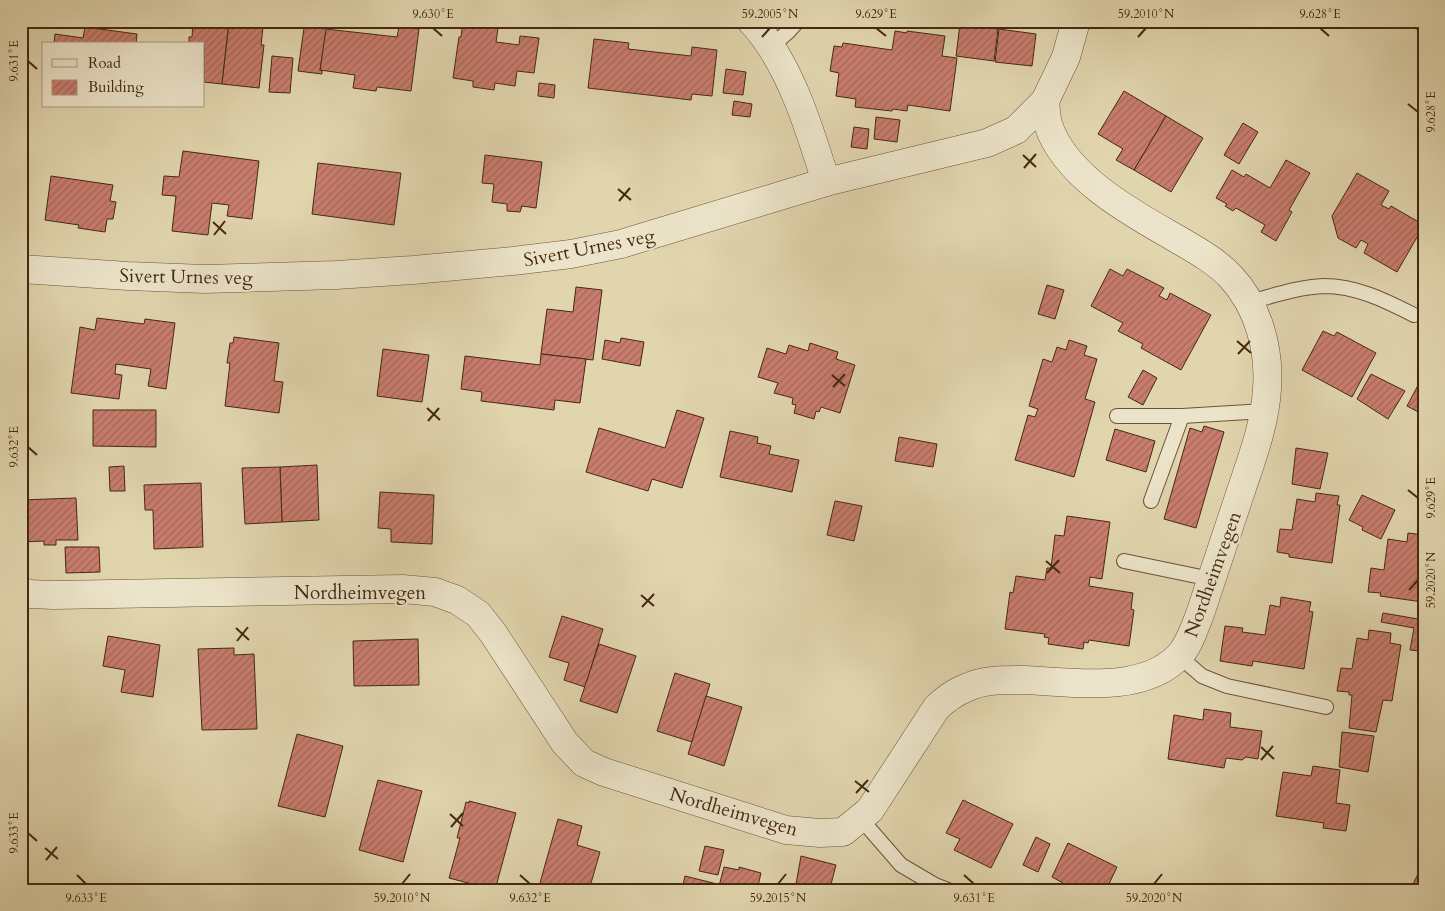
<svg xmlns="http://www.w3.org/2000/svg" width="1445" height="911" font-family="Cardo,serif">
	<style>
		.building { fill: url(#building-hatch); stroke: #45280f }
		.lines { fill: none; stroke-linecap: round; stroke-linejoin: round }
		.service-casing { stroke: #6c5337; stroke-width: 16 }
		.minor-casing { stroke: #6c5337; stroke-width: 29 }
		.service { stroke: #ece4ca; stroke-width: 14 }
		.minor { stroke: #ece4ca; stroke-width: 28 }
		.ticks { fill: none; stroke: #45280f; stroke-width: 2 }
		.labels { text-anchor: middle; stroke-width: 4; stroke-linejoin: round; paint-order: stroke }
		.street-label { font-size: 19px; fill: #45280f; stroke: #ece4ca }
		.neatline { fill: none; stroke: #45280f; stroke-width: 2 }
		.ticks-label { font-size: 12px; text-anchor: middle; fill: #45280f }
	</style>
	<defs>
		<pattern id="building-hatch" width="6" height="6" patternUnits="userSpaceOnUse" patternTransform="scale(1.25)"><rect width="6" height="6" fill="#c97d6f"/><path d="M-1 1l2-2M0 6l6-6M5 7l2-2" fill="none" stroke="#a5665a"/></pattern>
	</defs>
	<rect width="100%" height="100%" fill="#e1d5ae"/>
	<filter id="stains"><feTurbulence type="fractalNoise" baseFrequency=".004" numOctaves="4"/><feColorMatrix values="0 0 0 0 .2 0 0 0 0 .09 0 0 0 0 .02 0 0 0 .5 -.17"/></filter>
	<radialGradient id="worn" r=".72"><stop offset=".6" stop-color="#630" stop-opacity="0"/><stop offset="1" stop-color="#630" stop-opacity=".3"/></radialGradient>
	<g class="building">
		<path d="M193,21L229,23L222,84L204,82V44H189V37H192Z"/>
		<path d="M305,21H328L320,70L322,71V74L298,71Z"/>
		<path d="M463,21H499L496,42L519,45L520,36L539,38L534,73L517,71L515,86L495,83L494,90L473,87V81L453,78L459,37H461Z"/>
		<path d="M856,21H876L875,28L856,26Z"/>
		<path d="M1406,21H1424V31L1405,26Z"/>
		<path d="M229,23L263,27L261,45H264L259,88L222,84Z"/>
		<path d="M960,24L998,29L994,61L956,56Z"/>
		<path d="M85,27L137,34L136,44H54L55,34L83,38Z"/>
		<path d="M399,27L419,29L411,91L377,87L376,91L353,88L355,75L320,70L326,29L397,37Z"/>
		<path d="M999,29L1036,34L1032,66L995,62Z"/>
		<path d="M895,31L907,33V31L945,36L942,56L957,58L950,111L908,105L907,111L893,109L892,111L855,107L856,99L836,96L839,73L830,71L834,46L842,47L843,43L892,50Z"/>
		<path d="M594,39L629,43L628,49L691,56L692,47L717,50L712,96L692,94L691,100L588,88Z"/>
		<path d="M272,56L293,58L290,93L269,92Z"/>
		<path d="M726,69L746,72L743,95L723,93Z"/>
		<path d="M539,83L555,85L554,98L538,96Z"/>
		<path d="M1124,91L1166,116L1134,170L1116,160L1123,149L1098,134Z"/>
		<path d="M734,101L752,104L750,117L732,115Z"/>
		<path d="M1166,116L1203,138L1171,192L1134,170Z"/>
		<path d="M876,117L900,120L897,142L874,139Z"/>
		<path d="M1243,123L1258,132L1239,164L1224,155Z"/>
		<path d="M854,127L869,129L867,149L851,147Z"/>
		<path d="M183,151L259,161L252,219L227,216L229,205L212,203L208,235L172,231L176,196L162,195L164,176L179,177Z"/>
		<path d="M485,155L542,162L536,208L522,206L520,212L507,211V204L492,202L494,184L482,183Z"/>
		<path d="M1286,160L1310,173L1289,210L1292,212L1276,241L1261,232L1265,225L1236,208L1233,211L1225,206L1227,204L1216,198L1232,170L1244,177L1246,174L1270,188Z"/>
		<path d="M318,163L401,173L394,225L312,214Z"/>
		<path d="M1357,173L1389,191L1381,205L1389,209L1391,206L1424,225L1397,272L1364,253L1368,244L1361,240L1356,248L1338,238L1332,216Z"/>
		<path d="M51,176L113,185L110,201L116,202L113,219H107L105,232L78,228L79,225L45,220Z"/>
		<path d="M1110,269L1123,276L1127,269L1164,288L1159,296L1167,300L1170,293L1211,315L1181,370L1141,348L1143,344L1118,331L1123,323L1091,306Z"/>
		<path d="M1047,285L1064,290L1055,319L1038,314Z"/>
		<path d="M576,287L602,290L593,360L541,354L547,309L573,312Z"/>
		<path d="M97,318L144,324L145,319L175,323L166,389L148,386L151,369L116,364L115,374L122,375L119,399L71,393L80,327L95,330Z"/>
		<path d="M1323,331L1334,336L1337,332L1376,353L1352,397L1302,370Z"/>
		<path d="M234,337L279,343L274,381L283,382L279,413L225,406L230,363H227L230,343H233Z"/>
		<path d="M621,338L644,342L640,366L602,359L605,340L620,343Z"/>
		<path d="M1069,340L1087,346L1084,355L1097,359L1085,399L1095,402L1074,477L1015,460L1028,415L1035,417L1038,409L1029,406L1043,359L1052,362L1057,347L1066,350Z"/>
		<path d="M810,343L838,352L836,359L855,365L840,413L821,407L819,412L816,411L814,419L794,413L796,405L792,404L793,398L774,393L778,383L758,377L767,348L786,354L789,345L808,351Z"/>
		<path d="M383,349L429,355L422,402L377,396Z"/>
		<path d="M541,354L586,359L580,403L555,400L554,410L481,401L482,392L461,389L465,356L540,365Z"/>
		<path d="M1143,370L1157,378L1143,405L1128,397Z"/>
		<path d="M1371,374L1405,391L1388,419L1357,399Z"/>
		<path d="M1424,374V415L1407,406Z"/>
		<path d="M93,410H156V447L93,446Z"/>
		<path d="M677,410L704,418L682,488L652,479L648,491L586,472L599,428L665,448Z"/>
		<path d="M1204,426L1224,432L1196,528L1164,519L1190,428L1202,432Z"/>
		<path d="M1115,429L1155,441L1146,472L1106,460Z"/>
		<path d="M730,431L758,437L757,443L771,446L769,454L799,460L792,492L720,477Z"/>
		<path d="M899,437L937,444L933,467L895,461Z"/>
		<path d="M1296,448L1328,453L1320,489L1292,484Z"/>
		<path d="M317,465L319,520L282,522L280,467Z"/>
		<path d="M124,466L125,491H110L109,467Z"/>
		<path d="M280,467L282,522L245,524L242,468Z"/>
		<path d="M201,483L203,547L154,549L153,510H145L144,485Z"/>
		<path d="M380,492L434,495L432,544L391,542V529L378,528Z"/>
		<path d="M1316,493L1339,496L1337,505H1340L1332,563L1289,557V554L1277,552L1280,529L1292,530L1297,499L1315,502Z"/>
		<path d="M1362,495L1395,510L1381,539L1362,530L1363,527L1349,520Z"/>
		<path d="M76,498L78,540H56V545H44V541L21,542V500Z"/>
		<path d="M835,501L862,506L854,541L827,535Z"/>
		<path d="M1067,516L1110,522L1102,579L1090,577L1089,586L1133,593L1131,609L1134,610L1129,646L1089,640L1088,643L1084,642L1083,649L1048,644L1049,638L1044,637L1045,634L1005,629L1010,592L1013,593L1016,576L1045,580L1047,568H1051L1055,535L1064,536Z"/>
		<path d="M1408,533L1424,535L1423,602L1380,596L1381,593L1368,592L1371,568L1384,570L1388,539L1407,542Z"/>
		<path d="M65,547H99L100,572L66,573Z"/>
		<path d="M1281,597L1311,602L1309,611L1313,612L1304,669L1253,661L1252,666L1220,661L1225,626L1243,628L1242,632L1265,635L1270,605L1280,607Z"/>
		<path d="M1383,613L1424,620L1420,651L1410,650L1414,628L1381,622Z"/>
		<path d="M562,616L603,629L585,687L564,680L569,663L549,657Z"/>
		<path d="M1369,630L1391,633L1390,643L1401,645L1392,701L1383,700L1376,732L1349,728L1352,695H1349V692L1337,691L1341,668L1352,669L1357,638L1368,640Z"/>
		<path d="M108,636L160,645L153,697L121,692L125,670L103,666Z"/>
		<path d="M418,639L419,685L354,686L353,641Z"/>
		<path d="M599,644L636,656L617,713L580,701Z"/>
		<path d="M234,648V655L254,654L257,729L202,730L198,649Z"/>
		<path d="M675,673L710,684L692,742L657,731Z"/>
		<path d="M706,696L742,707L724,766L688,754Z"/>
		<path d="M1204,709L1231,713L1230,727L1262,731L1258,759L1246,757L1242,760L1226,758L1224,768L1168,759L1174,715L1203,720Z"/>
		<path d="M1342,732L1374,736L1368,772L1339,767Z"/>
		<path d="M297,734L343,746L325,817L278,806Z"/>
		<path d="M1313,766L1340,770L1336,803L1350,805L1346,831L1323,828L1324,823L1276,816L1283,772L1311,776Z"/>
		<path d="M378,780L422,791L403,862L359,850Z"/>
		<path d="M963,800L1013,824L991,868L954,850L960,839L946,833Z"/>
		<path d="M469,801L516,813L495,890L449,878L460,838H457L466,802L469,803Z"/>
		<path d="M558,819L582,826L577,845L600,852L589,890H538Z"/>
		<path d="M1036,837L1050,844L1038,872L1023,865Z"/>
		<path d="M1068,843L1117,867L1106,890H1060L1063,883L1052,877Z"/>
		<path d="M705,846L724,850L718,875L699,871Z"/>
		<path d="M801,856L836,865L830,888L827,887L826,890H795Z"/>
		<path d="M1424,862V890H1410Z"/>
		<path d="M724,867L739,870V867L761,873L757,890H718Z"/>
		<path d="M685,876L717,884L715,890H669L670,886L682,889Z"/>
	</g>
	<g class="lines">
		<defs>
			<g id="service">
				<path d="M770,47L788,32L798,21"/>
				<path d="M1249,302C1273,296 1298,287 1324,286C1357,286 1386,301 1414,315"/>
				<path d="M1117,416H1182L1265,411"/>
				<path d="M1151,501L1182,416"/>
				<path d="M1124,561L1211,579"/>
				<path d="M1179,656L1202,676L1227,686L1326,707"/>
				<path d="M861,819L901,865L935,885L948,890"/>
			</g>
			<g id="minor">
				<path d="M751,21C789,61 810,130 826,182"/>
				<path d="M21,269L128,276L205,279L336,275L413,270L513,261L571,254L621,244L826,182L987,143L1016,130L1045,101L1066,57L1076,21"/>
				<path d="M21,591L30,594L53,595L403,589L435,592L457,600L478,614L493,633L565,743L584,763L604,772L786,830L820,833L843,832L870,810L937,707C946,699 955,692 966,688C984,679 1006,680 1025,680C1073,682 1141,694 1178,657C1189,646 1193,631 1199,617C1213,575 1227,533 1241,491C1252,458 1265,424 1267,389C1270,349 1258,306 1231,277C1214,259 1192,248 1172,236C1128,211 1064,175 1048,124C1046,117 1046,109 1045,101"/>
			</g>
		</defs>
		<use href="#service" class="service-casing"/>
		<use href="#minor" class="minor-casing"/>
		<use href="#service" class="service"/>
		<use href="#minor" class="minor"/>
	</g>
	<path class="ticks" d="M433,28L442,36M876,28L886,36M1320,28L1329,36M762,37L770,28M1138,37L1146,28M28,61L37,69M1408,104L1418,112M1023,155L1036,167M1024,168L1036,154M618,189L631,200M619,201L630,188M213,222L226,234M214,235L225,221M1237,341L1251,353M1238,354L1250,341M832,375L845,386M833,387L845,374M427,408L440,420M428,421L439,408M28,447L37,455M1408,490L1418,498M1046,561L1060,573M1047,573L1059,560M1409,590L1418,580M641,595L654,606M642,607L654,594M236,628L249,640M237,641L248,627M1261,747L1274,759M1261,760L1273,746M855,781L869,792M856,793L868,780M450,814L463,826M451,827L463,813M28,833L37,841M45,848L58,859M46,860L57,847M77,875L86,884M520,875L530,884M964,875L974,884M402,884L410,874M778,884L786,874M1154,884L1162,874"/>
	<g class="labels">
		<g class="street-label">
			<text transform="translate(589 247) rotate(-11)" y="7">Sivert Urnes veg</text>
			<text transform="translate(186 276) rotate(1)" y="7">Sivert Urnes veg</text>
			<text transform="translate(1212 574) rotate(-70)" y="7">Nordheimvegen</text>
			<text x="360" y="599">Nordheimvegen</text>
			<text transform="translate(734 811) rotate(16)" y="7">Nordheimvegen</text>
		</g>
	</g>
	<rect width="1445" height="911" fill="none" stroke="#e1d5ae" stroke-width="55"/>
	<rect x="42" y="42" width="162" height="65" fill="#ece4ca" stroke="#a9997f"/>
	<rect x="52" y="59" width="25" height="8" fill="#ece4ca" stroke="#a9997f"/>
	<text x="88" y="68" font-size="15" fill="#45280f">Road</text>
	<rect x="52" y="80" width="25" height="15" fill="url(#building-hatch)" stroke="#a9997f"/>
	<text x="88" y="92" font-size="15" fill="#45280f">Building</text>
	<rect x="28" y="28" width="1390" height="856" class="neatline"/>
	<g class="ticks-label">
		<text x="433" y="18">9.630°E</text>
		<text x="770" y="18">59.2005°N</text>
		<text x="876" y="18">9.629°E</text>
		<text x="1146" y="18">59.2010°N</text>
		<text x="1320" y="18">9.628°E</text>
		<text transform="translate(14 61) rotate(-90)" y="4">9.631°E</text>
		<text transform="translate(1431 112) rotate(-90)" y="4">9.628°E</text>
		<text transform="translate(14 447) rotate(-90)" y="4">9.632°E</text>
		<text transform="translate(1431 498) rotate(-90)" y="4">9.629°E</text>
		<text transform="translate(1431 580) rotate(-90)" y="4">59.2020°N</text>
		<text transform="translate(14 833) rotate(-90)" y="4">9.633°E</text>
		<text x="86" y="902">9.633°E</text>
		<text x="402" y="902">59.2010°N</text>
		<text x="530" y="902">9.632°E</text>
		<text x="778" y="902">59.2015°N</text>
		<text x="974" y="902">9.631°E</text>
		<text x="1154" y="902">59.2020°N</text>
	</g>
	<rect width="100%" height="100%" filter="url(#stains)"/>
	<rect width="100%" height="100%" fill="url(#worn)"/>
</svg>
